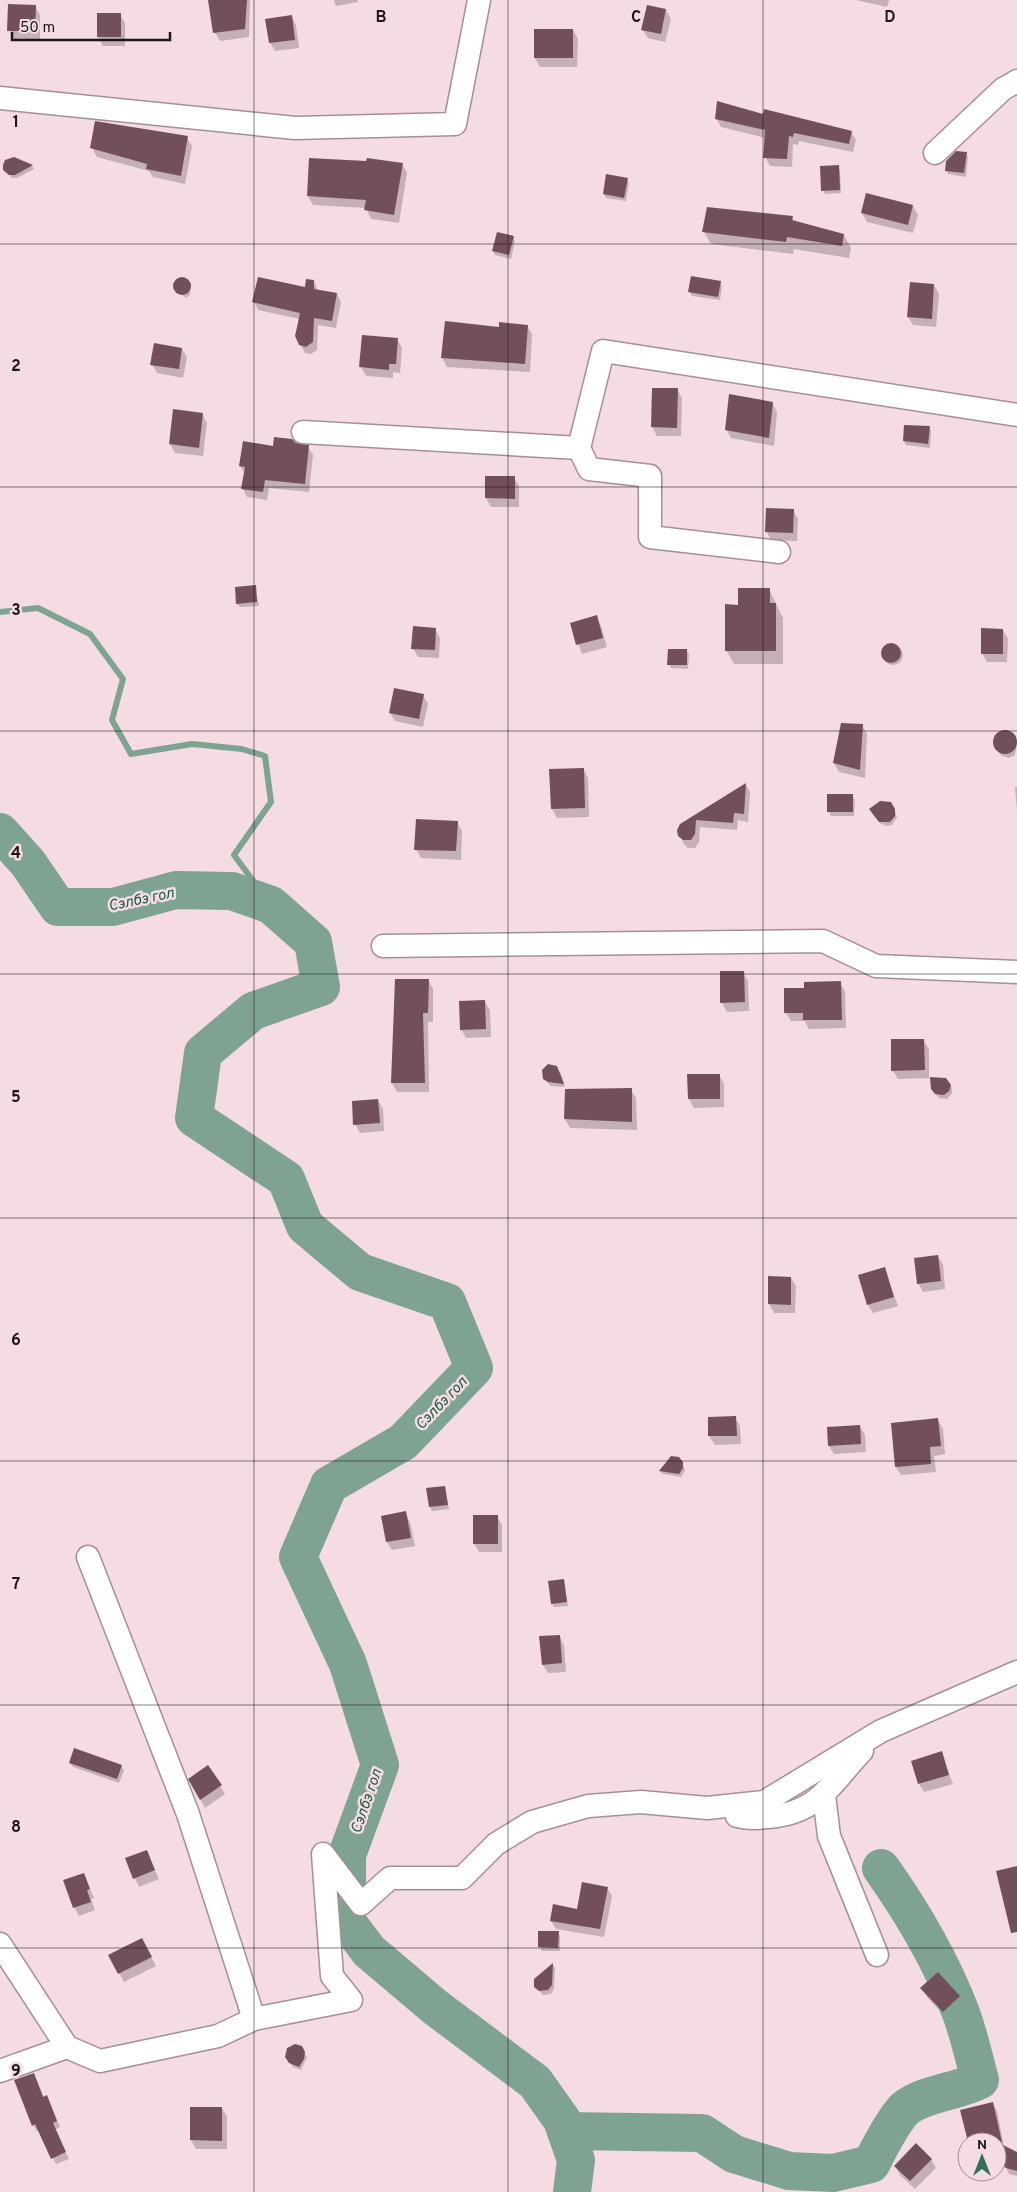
<svg xmlns="http://www.w3.org/2000/svg" width="1017" height="2192" font-family="Overpass,sans-serif">
	<style>
		.shadow { fill: #0003 }
		.lines { fill: none; stroke-linecap: round; stroke-linejoin: round }
		.stream { stroke: #7ea391; stroke-width: 6 }
		.river { stroke: #7ea391; stroke-width: 38 }
		.building { fill: #72505a }
		.street-casing { stroke: #a68f96; stroke-width: 25 }
		.street { stroke: #fff; stroke-width: 22 }
		.grid { fill: none; stroke: #1e1618; stroke-width: 1; stroke-opacity: 0.55 }
		.labels { text-anchor: middle; stroke-width: 5; stroke-linejoin: round; paint-order: stroke }
		.water-label { font-size: 15px; font-style: italic; fill: #1b5d45; stroke: #f5dce3 }
		.grid-label { font-size: 16px; text-anchor: middle; font-weight: bold; fill: #1e1618; stroke: #f5dce3; stroke-width: 5; stroke-linejoin: round; paint-order: stroke }
	</style>
	<rect width="100%" height="100%" fill="#f5dce3"/>
	<g class="shadow">
		<path d="M210,0H250L249,37L220,41L215,33Z"/>
		<path d="M334,0H358V2L336,6Z"/>
		<path d="M856,0H889L887,7Z"/>
		<path d="M35,6L40,15V40L14,39L9,30Z"/>
		<path d="M666,10L671,19L665,42L648,38L643,30Z"/>
		<path d="M120,15L125,23V46H103L98,37Z"/>
		<path d="M291,16L296,25L299,48L275,51L270,43Z"/>
		<path d="M535,30H573L578,39L577,67H540L535,58Z"/>
		<path d="M764,116L851,132L856,140L853,152L799,141L798,145L793,144L792,167L770,166L765,157L766,138L721,127L716,118Z"/>
		<path d="M187,138L192,146L185,184L153,177L149,171L97,157L92,148Z"/>
		<path d="M966,153L968,157L966,177L948,174L946,170Z"/>
		<path d="M14,159L32,166L34,169L17,178H12L4,170Z"/>
		<path d="M402,164L407,173L399,223L371,219L366,208L313,205L308,196Z"/>
		<path d="M838,167L840,171L841,193L825,194L823,190Z"/>
		<path d="M607,175L627,179L629,183L626,201L606,198L604,194Z"/>
		<path d="M913,206L918,215L913,233L867,222L862,213Z"/>
		<path d="M792,217L795,222L844,235L851,248L849,258L794,249L793,254L711,244L704,232Z"/>
		<path d="M513,237L515,241L511,259L495,255L493,251Z"/>
		<path d="M181,279H186L191,288L190,295L186,298L175,288V282Z"/>
		<path d="M314,281L318,291L337,294L341,302L336,328L318,325L317,350L311,354L305,353L300,344V319L258,310L254,302L306,288Z"/>
		<path d="M720,282L722,286L720,300L692,296L690,292Z"/>
		<path d="M934,285L939,294L936,327L913,325L908,317Z"/>
		<path d="M527,326L532,334L530,372L447,367L442,358L500,328Z"/>
		<path d="M397,339L402,348L400,373L393,372V378L366,376L361,367Z"/>
		<path d="M182,349L187,357L183,378L157,373L152,364Z"/>
		<path d="M677,389L682,398L681,436H657L652,427Z"/>
		<path d="M772,403L777,412L774,446L731,438L726,429Z"/>
		<path d="M202,414L207,423L203,456L175,453L170,444Z"/>
		<path d="M929,427L931,431L930,448L906,445L904,441Z"/>
		<path d="M296,444L308,447L313,455L309,492L269,488L267,500L247,497L243,489L245,474L240,466L274,447Z"/>
		<path d="M514,478L519,486V507H491L486,498Z"/>
		<path d="M793,510L798,519L797,541L771,540L766,531Z"/>
		<path d="M255,587L259,606L240,607L237,604Z"/>
		<path d="M769,589L783,618V664H734L726,650L739,606Z"/>
		<path d="M596,617L601,626L607,647L582,654L571,624Z"/>
		<path d="M435,629L440,638L439,658L418,657L413,648Z"/>
		<path d="M1003,630L1008,639L1007,662H987L982,653Z"/>
		<circle cx="893" cy="655" r="10"/>
		<path d="M686,650L689,654L688,669L671,668L669,664Z"/>
		<path d="M423,695L428,704L423,727L395,721L390,713Z"/>
		<path d="M862,725L867,734L865,778L839,772L834,763Z"/>
		<path d="M1002,731L1012,734L1017,742L1015,755L1009,758L1002,756L994,746L996,735Z"/>
		<path d="M583,769L588,778L589,817L557,818L552,809L551,770Z"/>
		<path d="M746,785L750,792L748,822L738,820L737,830L700,827L699,842L695,848H688L684,844L678,830Z"/>
		<path d="M1015,787H1017V810Z"/>
		<path d="M852,796L855,800L854,816H831L829,812Z"/>
		<path d="M893,806L897,817L892,825L886,826L880,823L872,813Z"/>
		<path d="M457,822L462,831L461,860L421,858L416,849Z"/>
		<path d="M743,972L748,981L749,1011L727,1012L722,1003Z"/>
		<path d="M428,980L433,989V1022H428L429,1092H397L392,1083Z"/>
		<path d="M840,983L845,991L846,1028L809,1029L805,1021H791L786,1013L805,989Z"/>
		<path d="M485,1002L490,1010L491,1037L466,1038L461,1029Z"/>
		<path d="M923,1040L929,1049V1078L945,1079L952,1088V1093L947,1099L939,1098L935,1093L931,1078L898,1079L893,1071Z"/>
		<path d="M558,1070L561,1074L565,1087L551,1086L545,1080Z"/>
		<path d="M719,1075L724,1084V1107L694,1108L689,1099Z"/>
		<path d="M631,1090L636,1098L637,1130L570,1128L565,1119Z"/>
		<path d="M378,1100L383,1109L384,1131L360,1133L355,1124Z"/>
		<path d="M938,1256L943,1265L945,1289L923,1292L918,1283Z"/>
		<path d="M884,1269L898,1306L873,1313L868,1305Z"/>
		<path d="M769,1277L791,1278L796,1286L795,1313H774L769,1304Z"/>
		<path d="M735,1418L740,1426L741,1444L715,1445L709,1436Z"/>
		<path d="M938,1420L943,1429L945,1454L934,1456L936,1472L901,1475L896,1467Z"/>
		<path d="M860,1426L865,1435L866,1452L834,1454L829,1446Z"/>
		<path d="M681,1460L685,1470L681,1477L663,1474L660,1471Z"/>
		<path d="M445,1487L449,1509L432,1511L430,1507Z"/>
		<path d="M405,1513L410,1522L415,1546L392,1550L387,1542L383,1517Z"/>
		<path d="M497,1516L502,1525V1552H479L474,1543Z"/>
		<path d="M564,1581L568,1606L554,1607L552,1603Z"/>
		<path d="M559,1636L564,1645L566,1672L548,1673L543,1665Z"/>
		<path d="M941,1753L953,1784L924,1792L919,1784Z"/>
		<path d="M70,1763L121,1766L124,1770L119,1783L73,1767Z"/>
		<path d="M190,1779L220,1786L225,1794L205,1808Z"/>
		<path d="M146,1851L159,1879L139,1887L126,1859Z"/>
		<path d="M84,1874L94,1898L91,1899L95,1910L79,1916L74,1907Z"/>
		<path d="M607,1888L612,1896L604,1937L556,1929L551,1921L578,1910Z"/>
		<path d="M540,1932H558L560,1936V1951H542L539,1947Z"/>
		<path d="M146,1948L156,1966L124,1982L110,1955Z"/>
		<path d="M553,1965L555,1968L554,1989L551,1994L543,1995L536,1987L537,1977Z"/>
		<path d="M922,1989L959,1996L964,2005L948,2020L927,1997Z"/>
		<path d="M301,2048L307,2057L301,2070L293,2067L289,2061Z"/>
		<path d="M37,2080L44,2098L50,2103L60,2127L55,2130L69,2159L56,2164L39,2130L37,2131L33,2125Z"/>
		<path d="M992,2103L997,2111L1004,2147L1017,2155V2176L1009,2174L1000,2154H997V2142H969Z"/>
		<path d="M191,2108H222L227,2117V2149H196L191,2140Z"/>
		<path d="M931,2159L936,2168L915,2189L900,2175L895,2166Z"/>
	</g>
	<g class="lines">
		<path class="stream" d="M0,612L38,608L90,634L123,679L112,720L131,754L192,744L242,749L265,756L271,802L234,855L271,905"/>
		<g class="river">
			<path d="M0,832L28,863L58,907H113L176,890L232,891L271,905L313,942L321,987L253,1011L203,1053L194,1118L286,1179L305,1226L360,1272L447,1302L474,1368L403,1442L329,1485L298,1557L348,1664L380,1765L347,1855V1922L369,1951L435,2007L535,2082L562,2120L576,2160L572,2192"/>
			<path d="M566,2131L702,2133L734,2154L789,2171L833,2173L871,2164C880,2147 889,2128 901,2113C915,2094 959,2092 980,2080C974,2058 969,2035 961,2013C941,1961 913,1913 881,1868"/>
		</g>
	</g>
	<g class="building">
		<path d="M208,0H247L245,29L213,33Z"/>
		<path d="M8,4L36,5L35,31H7Z"/>
		<path d="M647,5L666,9L661,34L641,30Z"/>
		<rect x="97" y="13" width="24" height="24"/>
		<path d="M292,15L295,40L269,43L265,19Z"/>
		<rect x="534" y="29" width="39" height="29"/>
		<path d="M717,101L763,114L764,109L852,131L849,144L794,133L793,137L789,136L787,159L763,158L765,130L715,119Z"/>
		<path d="M95,121L188,136L181,176L146,169L147,164L90,148Z"/>
		<path d="M956,151L967,152L964,173L945,171L946,161Z"/>
		<path d="M14,157L33,165L15,175H9L3,170V165L5,160Z"/>
		<path d="M309,158L366,161L367,158L403,163L394,215L364,210L366,200L307,196Z"/>
		<path d="M839,165L840,190L821,191L820,166Z"/>
		<path d="M606,174L628,178L624,198L603,194Z"/>
		<path d="M866,193L913,205L908,225L861,213Z"/>
		<path d="M707,207L793,216L792,220L844,234L842,246L787,237L786,242L702,232Z"/>
		<path d="M497,232L514,236L509,255L492,251Z"/>
		<path d="M691,276L721,281L718,297L688,292Z"/>
		<path d="M258,277L305,287L306,279L314,280V289L337,293L332,321L314,318L313,342L306,347L299,345L295,336L300,313L252,302Z"/>
		<circle cx="182" cy="286" r="9"/>
		<path d="M910,282L934,284L932,319L907,317Z"/>
		<path d="M445,321L499,327V322L528,325L525,364L441,358Z"/>
		<path d="M362,335L398,338L396,364H389V370L359,367Z"/>
		<path d="M154,343L182,348L179,369L150,365Z"/>
		<path d="M652,388H678L677,428L651,427Z"/>
		<path d="M729,394L773,402L769,438L725,430Z"/>
		<path d="M173,409L203,413L199,448L169,444Z"/>
		<path d="M904,425L930,426L928,444L903,441Z"/>
		<path d="M274,437L292,439L296,443L309,445L305,484L265,480L263,492L241,489L245,467L239,466L243,441L273,446Z"/>
		<path d="M485,476H515V499L485,498Z"/>
		<path d="M766,508L794,509L793,533L765,532Z"/>
		<path d="M256,585L257,602L236,604L235,587Z"/>
		<path d="M738,588H770V603H776V651H725V604L738,605Z"/>
		<path d="M597,615L603,638L576,645L570,623Z"/>
		<path d="M413,626L436,628L435,650L411,649Z"/>
		<path d="M981,628L1003,629V654H981Z"/>
		<circle cx="891" cy="653" r="10"/>
		<path d="M668,649H687V665H667Z"/>
		<path d="M394,688L424,694L419,719L389,713Z"/>
		<path d="M841,723L863,724L860,770L833,763Z"/>
		<circle cx="1005" cy="742" r="12"/>
		<path d="M584,768L585,808L551,809L549,769Z"/>
		<path d="M746,783L744,814L734,813L733,823L696,820L695,834L691,840H683L678,836L677,830L680,824Z"/>
		<rect x="827" y="794" width="26" height="18"/>
		<path d="M880,801L891,802L895,809V816L890,822H879L869,809Z"/>
		<path d="M416,819L458,821L456,851L414,850Z"/>
		<path d="M720,971H744L745,1002L720,1003Z"/>
		<path d="M395,979H429L428,1013H423L425,1083H391Z"/>
		<path d="M841,981L842,1020H803V1013H784V988H804V982Z"/>
		<path d="M485,1000L486,1029L460,1030L459,1001Z"/>
		<path d="M891,1039H924L925,1070L891,1071Z"/>
		<path d="M548,1064L557,1066L564,1084L548,1082L543,1079L542,1070Z"/>
		<path d="M687,1074H720V1099H688Z"/>
		<path d="M930,1077L946,1078L951,1085L949,1091L944,1095L935,1094L931,1089Z"/>
		<path d="M632,1088V1122L564,1119L565,1089Z"/>
		<path d="M378,1099L380,1123L353,1125L352,1101Z"/>
		<path d="M938,1255L941,1281L917,1284L914,1258Z"/>
		<path d="M885,1267L894,1297L867,1305L858,1275Z"/>
		<path d="M768,1276L791,1277V1305L768,1304Z"/>
		<path d="M736,1416L737,1436H708V1417Z"/>
		<path d="M938,1418L941,1446L930,1447L931,1464L895,1467L891,1423Z"/>
		<path d="M860,1425L861,1444L828,1446L827,1427Z"/>
		<path d="M671,1456L679,1457L683,1462V1468L679,1474L659,1471Z"/>
		<path d="M445,1486L448,1505L429,1507L426,1488Z"/>
		<path d="M406,1511L411,1538L386,1542L381,1516Z"/>
		<rect x="473" y="1515" width="25" height="29"/>
		<path d="M564,1579L567,1602L551,1604L548,1581Z"/>
		<path d="M560,1635L562,1663L542,1665L539,1636Z"/>
		<path d="M74,1748L122,1765L117,1779L69,1763Z"/>
		<path d="M942,1751L949,1775L918,1784L911,1761Z"/>
		<path d="M208,1765L222,1785L200,1800L188,1779Z"/>
		<path d="M147,1850L155,1870L133,1879L125,1858Z"/>
		<path d="M1017,1866V1932L1011,1933L996,1871Z"/>
		<path d="M84,1873L90,1889L87,1890L91,1902L73,1908L63,1880Z"/>
		<path d="M582,1882L608,1887L600,1929L550,1921L553,1904L577,1909Z"/>
		<path d="M538,1931H559L558,1948L538,1947Z"/>
		<path d="M142,1938L152,1957L118,1974L108,1955Z"/>
		<path d="M553,1963L552,1985L548,1990L539,1991L534,1987V1979Z"/>
		<path d="M938,1972L960,1996L943,2012L920,1988Z"/>
		<path d="M295,2044L302,2046L305,2052L304,2059L299,2067L289,2063L285,2057L287,2048Z"/>
		<path d="M34,2073L43,2097L47,2095L57,2121L53,2123L66,2152L51,2159L35,2124L32,2126L14,2080Z"/>
		<path d="M993,2102L1002,2142H968L960,2110Z"/>
		<path d="M190,2107H222V2141L190,2140Z"/>
		<path d="M997,2142L1017,2152V2171L1006,2168L1001,2164Z"/>
		<path d="M916,2143L932,2159L910,2181L894,2166Z"/>
	</g>
	<g class="lines">
		<defs>
			<g id="street">
				<path d="M0,98L295,128L455,124L479,0"/>
				<path d="M935,153L1003,89L1017,81"/>
				<path d="M303,432L579,448L603,351L1017,415"/>
				<path d="M579,448L589,469L650,476V537L779,552"/>
				<path d="M383,946L823,941L876,966L1017,972"/>
				<path d="M88,1557L188,1814L254,2019L351,2000L332,1976L323,1854L361,1904L390,1878H462L496,1844L532,1822L588,1806L641,1802L707,1808L764,1802L881,1731L1017,1672"/>
				<path d="M824,1795L829,1836L877,1955"/>
				<path d="M737,1816C748,1819 757,1818 768,1817C818,1813 830,1785 862,1751"/>
				<path d="M0,1944L67,2047L100,2061L218,2036L254,2019"/>
				<path d="M0,2071L67,2047"/>
			</g>
		</defs>
		<use href="#street" class="street-casing"/>
		<use href="#street" class="street"/>
	</g>
	<path class="grid" d="M254,0V2192M508,0V2192M763,0V2192M0,244H1017M0,487H1017M0,731H1017M0,974H1017M0,1218H1017M0,1461H1017M0,1705H1017M0,1948H1017"/>
	<g class="labels">
		<g class="water-label">
			<text transform="translate(141 899) rotate(-12)" y="5">Сэлбэ гол</text>
			<text transform="translate(441 1403) rotate(-46)" y="5">Сэлбэ гол</text>
			<text transform="translate(366 1801) rotate(-71)" y="5">Сэлбэ гол</text>
		</g>
	</g>
	<g class="grid-label">
		<text x="381" y="22">B</text>
		<text x="636" y="22">C</text>
		<text x="890" y="22">D</text>
		<text x="16" y="127">1</text>
		<text x="16" y="371">2</text>
		<text x="16" y="615">3</text>
		<text x="16" y="858">4</text>
		<text x="16" y="1102">5</text>
		<text x="16" y="1345">6</text>
		<text x="16" y="1589">7</text>
		<text x="16" y="1832">8</text>
		<text x="16" y="2076">9</text>
	</g>
	<g transform="translate(982 2157)"><circle r="24" fill="#f5dce3" stroke="#9f8d92"/>
	<path d="M0-4L9 19L0 12L-9 19Z" fill="#366f57"/>
	<text y="-8" font-size="14" font-weight="bold" text-anchor="middle" fill="#1e1618">N</text>
	</g>
	<path d="M12 32v8h158v-8" fill="none" stroke="#1e1618" stroke-width="2.5"/>
	<text x="20" y="32" font-size="15" fill="#1e1618" stroke="#f5dce3" stroke-width="4" paint-order="stroke">50 m</text>
</svg>
